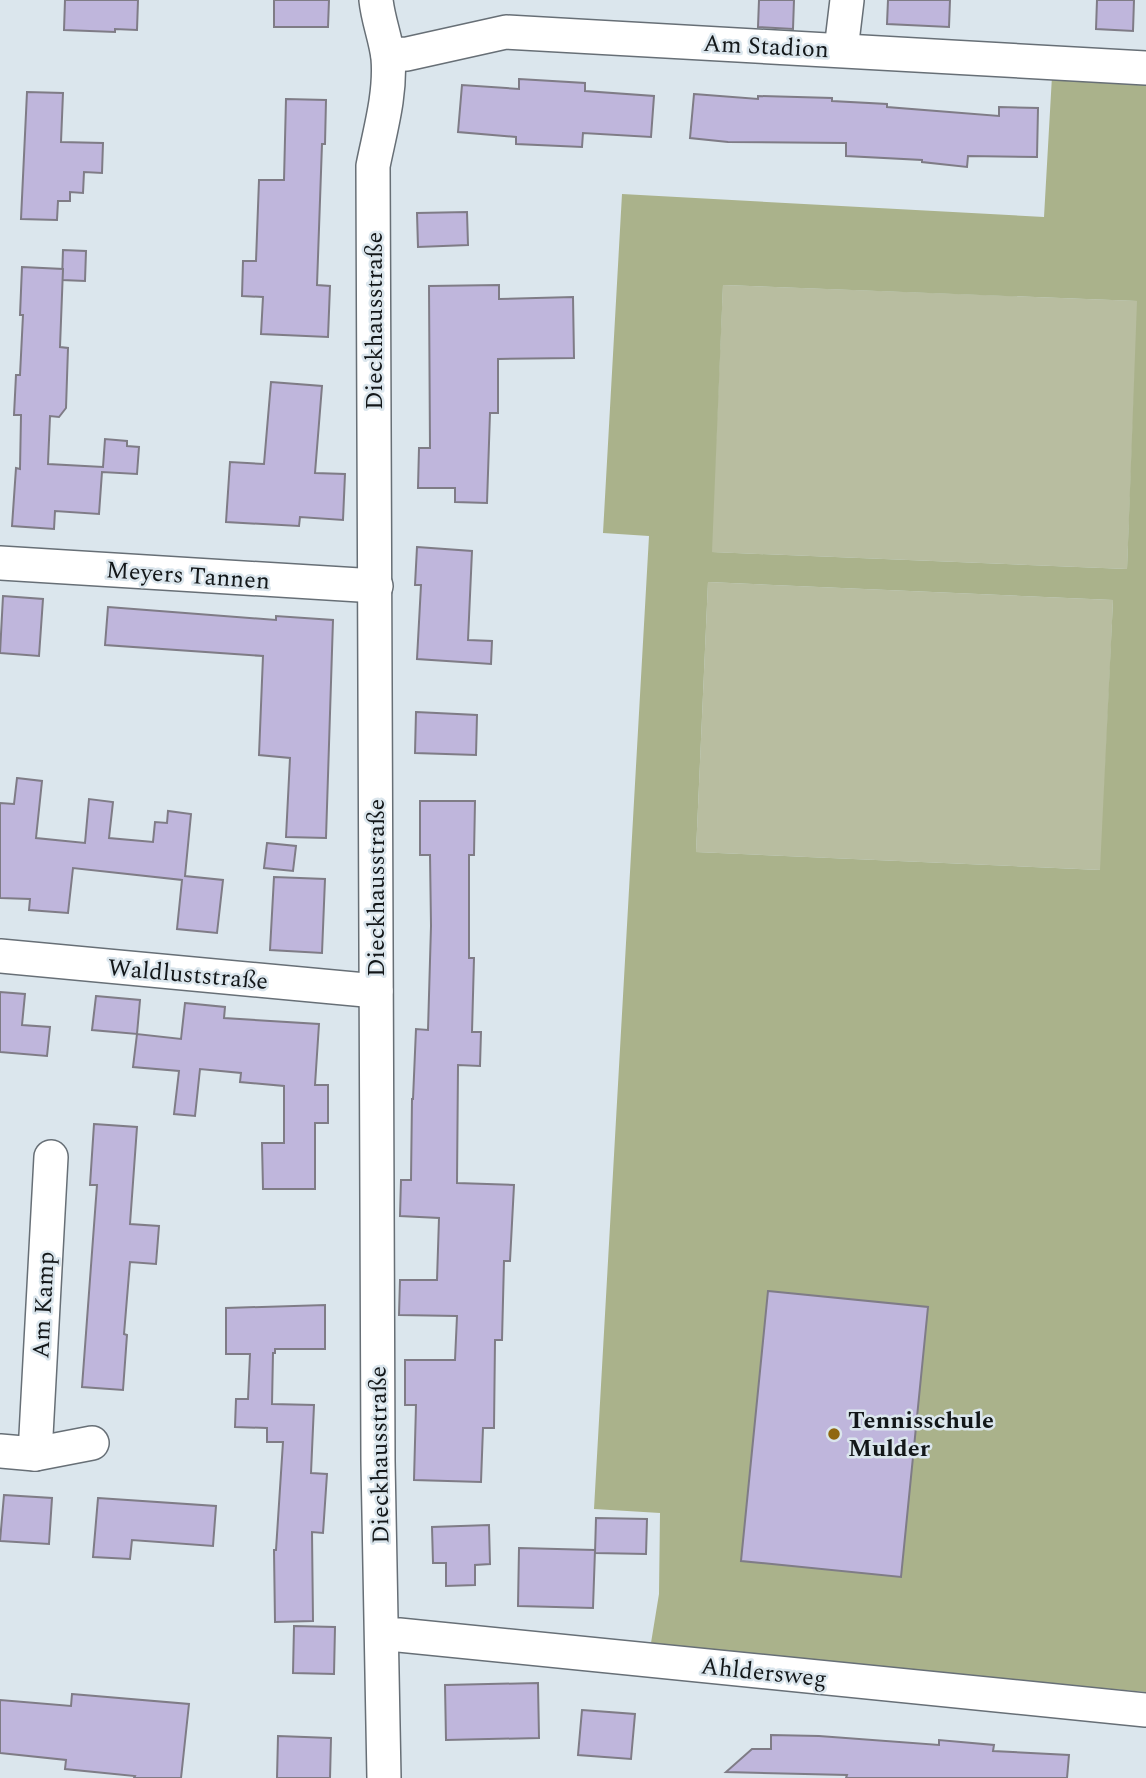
<svg xmlns="http://www.w3.org/2000/svg" width="1146" height="1778" font-family="Spectral,serif">
	<style>
		.green { fill: #b8bda0 }
		.forest { fill: #aab28b; fill-rule: evenodd }
		.building { fill: #bfb6dc; stroke: #7f7c86; stroke-width: 2 }
		.lines { fill: none; stroke-linecap: round; stroke-linejoin: round }
		.minor-casing { stroke: #676f76; stroke-width: 36 }
		.minor { stroke: #fff; stroke-width: 33 }
		.poi-dot { fill: #90670f; stroke: #dbe6ed; stroke-width: 2.5 }
		.labels { text-anchor: middle; stroke-width: 5; stroke-linejoin: round; paint-order: stroke }
		.street-label { font-size: 24px; fill: #131719; stroke: #dbe6ed }
		.poi-label { font-size: 24px; font-weight: bold; fill: #131719; stroke: #dbe6ed; text-anchor: start }
	</style>
	<rect width="100%" height="100%" fill="#dbe6ed"/>
	<g class="green">
		<path d="M723,285L1138,301L1127,569L711,552Z"/>
		<path d="M708,582L1113,600L1101,870L696,852Z"/>
	</g>
	<path class="forest" d="M1052,76L1146,80V1692L650,1649L659,1594L660,1513L594,1509L649,536L603,533L622,194L1044,217ZM723,285L1137,301L1127,569L712,552ZM708,582L1113,600L1100,870L696,852Z"/>
	<g class="building">
		<path d="M65,0H138L137,30L115,29V32L64,30Z"/>
		<path d="M274,0H329L328,27H274Z"/>
		<path d="M759,0H794L793,29L758,27Z"/>
		<path d="M888,0H950L949,27L887,24Z"/>
		<path d="M1097,0H1134L1133,31L1096,29Z"/>
		<path d="M519,79L585,83V91L654,96L651,137L583,133L582,147L516,144V137L458,132L462,85L519,89Z"/>
		<path d="M27,92L63,93L61,142L103,143L102,173L84,172L83,193L70,192V201H58L57,220L21,219Z"/>
		<path d="M694,94L758,99V96L832,98V101L887,104V107L999,116V107L1038,108L1037,157L968,156L967,167L922,162V160L846,156V143L728,142L690,138Z"/>
		<path d="M286,99L326,100L325,144H322L317,285L330,286L328,337L261,334L263,297L242,296L243,261H256L259,180H284Z"/>
		<path d="M467,212L468,245L418,247L417,213Z"/>
		<path d="M63,250L86,251L85,281L62,280Z"/>
		<path d="M22,267L63,269L60,347L68,348L66,408L59,417L50,416L48,464L103,467L105,439L127,441V446L139,447L137,474L102,472L99,514L55,511L54,529L12,526L16,468L20,469L21,415H14L16,375H20L23,315H20Z"/>
		<path d="M499,285V299L573,297L574,358L498,359V413H490L487,503L455,502V488H418L419,448H430L429,286Z"/>
		<path d="M271,382L322,386L315,473L345,474L343,520L300,517L299,526L226,522L230,462L264,464Z"/>
		<path d="M417,547L472,551L468,640L492,641L491,664L417,659L421,585H415Z"/>
		<path d="M3,596L43,599L39,656L0,653Z"/>
		<path d="M108,607L276,620V616L333,620L326,838L286,837L290,758L259,755L263,656L105,645Z"/>
		<path d="M416,712L477,715L476,755L415,753Z"/>
		<path d="M17,778L42,781L36,838L85,843L89,799L113,802L109,838L153,842L155,822L167,823L168,811L191,814L185,876L223,880L217,933L177,929L182,880L73,868L68,913L29,910L30,899L0,898V803L14,804Z"/>
		<path d="M420,801H475L474,855H469V958H474L472,1032H481L480,1066L458,1065L457,1183L514,1185L510,1261H504L502,1340H495L494,1428H483L481,1482L414,1480L416,1405H405V1360H455L457,1316L399,1315L400,1280H437L439,1218L400,1216L401,1180H411L412,1099H413L416,1029L428,1030L431,926L430,855H420Z"/>
		<path d="M267,843L296,846L293,871L264,868Z"/>
		<path d="M274,877L325,879L322,953L270,950Z"/>
		<path d="M0,992L25,994L22,1025L50,1027L47,1056L0,1052Z"/>
		<path d="M96,996L140,1000L137,1034L92,1030Z"/>
		<path d="M185,1003L225,1007L224,1018L319,1024L315,1085H328V1123H315V1189H263L262,1143H284V1086L240,1082L241,1073L200,1069L195,1116L174,1114L179,1071L133,1067L137,1034L181,1039Z"/>
		<path d="M94,1124L137,1127L130,1224L159,1226L156,1264L130,1262L124,1334L127,1335L123,1390L82,1387L97,1185H90Z"/>
		<path d="M768,1291L928,1307L901,1577L741,1561Z"/>
		<path d="M325,1305V1349H275V1353H273L272,1404L314,1405L311,1473L327,1474L323,1533L312,1532L313,1621L275,1622L274,1550H276L283,1442H267V1428L235,1427L236,1399H248L250,1354H226V1308Z"/>
		<path d="M4,1495L52,1498L49,1544L0,1541Z"/>
		<path d="M98,1498L216,1506L213,1546L132,1540L130,1559L93,1557Z"/>
		<path d="M596,1518L647,1519L646,1554L595,1553Z"/>
		<path d="M489,1525L490,1564L475,1565V1585L446,1586V1563H433L432,1527Z"/>
		<path d="M519,1548L595,1550L593,1608L518,1606Z"/>
		<path d="M294,1626L335,1627L334,1674L293,1673Z"/>
		<path d="M538,1683L539,1738L446,1740L445,1685Z"/>
		<path d="M72,1694L189,1704L181,1778H134L135,1776L65,1769L66,1760L0,1753V1700L71,1706Z"/>
		<path d="M582,1710L635,1714L631,1759L578,1755Z"/>
		<path d="M771,1735L819,1736L939,1745V1740L994,1745L993,1751L1069,1755L1067,1778H846L847,1775L726,1772L752,1749H771Z"/>
		<path d="M278,1736L331,1738L330,1778H277Z"/>
	</g>
	<g class="lines">
		<defs>
			<g id="minor">
				<path d="M376,0C378,20 386,39 388,58C391,94 380,131 373,166L378,1461L384,1778"/>
				<path d="M841,50L847,0"/>
				<path d="M388,55L407,54L506,32L1146,68"/>
				<path d="M0,563L376,586"/>
				<path d="M0,956L376,991"/>
				<path d="M0,1451L35,1454L92,1443"/>
				<path d="M35,1454L51,1157"/>
				<path d="M382,1635H399L1146,1710"/>
			</g>
		</defs>
		<use href="#minor" class="minor-casing"/>
		<use href="#minor" class="minor"/>
	</g>
	<circle class="poi-dot" cx="834" cy="1434" r="7"/>
	<g class="labels">
		<g class="street-label">
			<text transform="translate(766 46) rotate(3)" y="8">Am Stadion</text>
			<text transform="translate(374 321) rotate(-90)" y="8">Dieckhausstraße</text>
			<text transform="translate(188 575) rotate(4)" y="8">Meyers Tannen</text>
			<text transform="translate(376 888) rotate(-90)" y="8">Dieckhausstraße</text>
			<text transform="translate(188 974) rotate(5)" y="8">Waldluststraße</text>
			<text transform="translate(43 1305) rotate(-87)" y="8">Am Kamp</text>
			<text transform="translate(379 1455) rotate(-91)" y="8">Dieckhausstraße</text>
			<text transform="translate(764 1672) rotate(6)" y="8">Ahldersweg</text>
		</g>
		<g class="poi-label">
			<text x="848" y="1428">Tennisschule<tspan x="848" dy="28">Mulder</tspan></text>
		</g>
	</g>
</svg>
